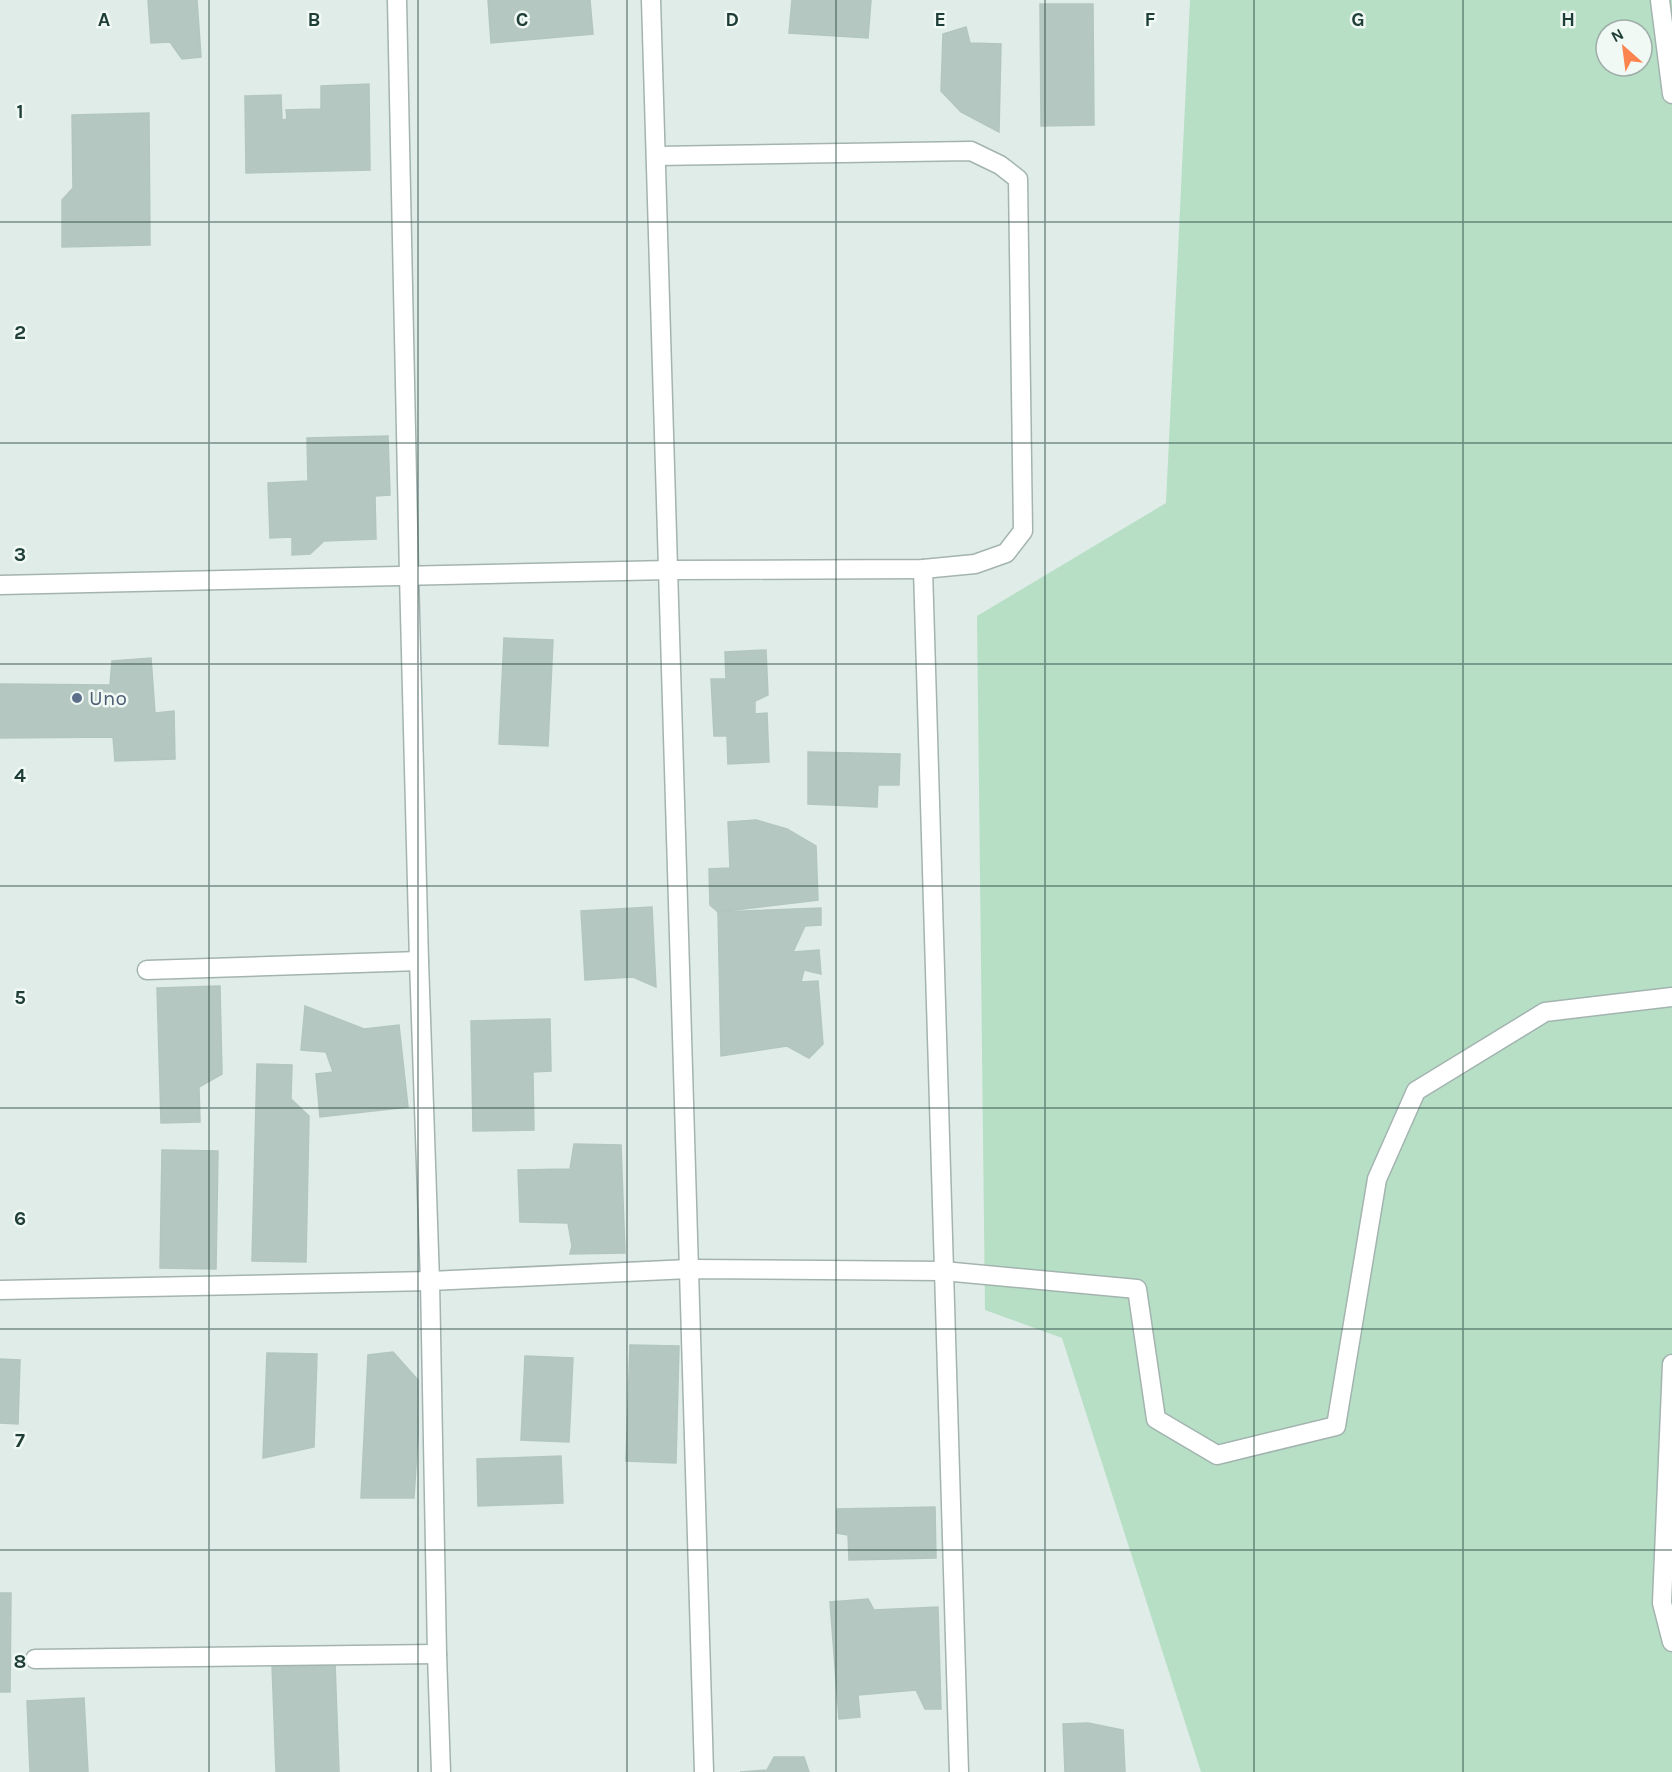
<svg xmlns="http://www.w3.org/2000/svg" width="1672" height="1772" font-family="Karla,sans-serif">
	<style>
		.green { fill: #b7dfc5; fill-rule: evenodd }
		.building { fill: #b5c7c1; stroke: #b2c6bf; stroke-width: 1.5 }
		.lines { fill: none; stroke-linecap: round; stroke-linejoin: round }
		.minor-casing { stroke: #a3b4b0; stroke-width: 21 }
		.minor { stroke: #fff; stroke-width: 18 }
		.grid { fill: none; stroke: #203e38; stroke-width: 1.5; stroke-opacity: 0.55 }
		.service-dot { fill: #5c6f8a; stroke: #f1f9f5; stroke-width: 2 }
		.labels { text-anchor: middle; stroke-width: 5; stroke-linejoin: round; paint-order: stroke }
		.service-label { font-size: 21px; fill: #4e5e75; stroke: #f1f9f5; text-anchor: start }
		.grid-label { font-size: 20px; text-anchor: middle; font-weight: bold; fill: #203e38; stroke: #f1f9f5; stroke-width: 5; stroke-linejoin: round; paint-order: stroke }
	</style>
	<rect width="100%" height="100%" fill="#e0ece8"/>
	<path class="green" d="M1190,0H1672V1772H1201L1062,1338L985,1310L977,616L1166,503ZM1606,30H1642V66H1606Z"/>
	<g class="building">
		<path d="M148,0H197L201,57L182,59L170,42L151,43Z"/>
		<path d="M488,0H590L593,34L491,43Z"/>
		<path d="M792,0H871L868,38L789,33Z"/>
		<path d="M1040,4H1093L1094,125L1041,126Z"/>
		<path d="M966,27L970,43L1001,44L999,132L961,112L941,91L943,34Z"/>
		<path d="M369,84L370,170L246,173L245,96L281,95L282,120L287,119L286,110L321,109V86Z"/>
		<path d="M149,113L150,245L62,247V200L73,188L72,115Z"/>
		<path d="M388,436L390,495L375,496L376,539L324,541L310,554L292,555V537L270,538L268,483L308,481L307,438Z"/>
		<path d="M504,638L553,640L548,746L499,744Z"/>
		<path d="M766,650L768,695L755,701V714L767,713L769,762L728,764L727,736H714L711,679H726L725,652Z"/>
		<path d="M151,658L155,713L174,711L175,759L115,761L113,737L0,738V684L110,685L112,661Z"/>
		<path d="M808,752L900,754L899,785H878L877,807L808,804Z"/>
		<path d="M756,820L787,829L816,846L818,900L718,912L710,905L709,869L730,868L728,822Z"/>
		<path d="M652,907L656,987L633,977L585,980L581,911Z"/>
		<path d="M821,908V925L805,926L793,952L819,950L821,974L804,970L801,982L818,981L823,1044L809,1058L787,1046L721,1056L718,912Z"/>
		<path d="M220,986L222,1074L199,1087L200,1122L161,1123L157,988Z"/>
		<path d="M305,1006L364,1029L399,1025L408,1107L320,1117L316,1074L333,1072L326,1052L301,1050Z"/>
		<path d="M550,1019L551,1071L533,1072L534,1130L473,1131L471,1021Z"/>
		<path d="M257,1064L292,1065L291,1099L309,1116L306,1262L252,1261Z"/>
		<path d="M574,1144L621,1145L625,1253L570,1254L572,1246L568,1223L520,1222L518,1170L570,1169Z"/>
		<path d="M162,1150L218,1151L216,1269L160,1268Z"/>
		<path d="M630,1345L679,1346L676,1463L626,1461Z"/>
		<path d="M393,1352L418,1380V1435L414,1498H361L368,1355Z"/>
		<path d="M267,1353L317,1354L314,1447L263,1458Z"/>
		<path d="M525,1356L573,1358L569,1442L521,1440Z"/>
		<path d="M0,1359L20,1360L18,1424L0,1423Z"/>
		<path d="M561,1456L563,1503L478,1506L477,1459Z"/>
		<path d="M935,1507L936,1558L849,1560L848,1535L837,1533V1509Z"/>
		<path d="M0,1593H11L10,1692H0Z"/>
		<path d="M868,1599L874,1610L938,1607L941,1709H925L916,1690L858,1695L860,1717L839,1719L830,1602Z"/>
		<path d="M335,1662L339,1772H276L272,1665Z"/>
		<path d="M84,1698L88,1772H30L27,1701Z"/>
		<path d="M1088,1723L1123,1730L1125,1772H1065L1063,1724Z"/>
		<path d="M774,1757H804L809,1772H740L767,1770Z"/>
	</g>
	<g class="lines">
		<defs>
			<g id="minor">
				<path d="M397,0L409,575L419,961L430,1281L437,1654L441,1772"/>
				<path d="M651,0L704,1772"/>
				<path d="M1660,0L1672,94"/>
				<path d="M923,569L959,1772"/>
				<path d="M0,585L669,570L923,569L975,564L1006,553L1023,531L1018,179L1000,165L971,151L656,156"/>
				<path d="M147,970L419,961"/>
				<path d="M0,1290L430,1281L689,1269L943,1271L1137,1289L1156,1419L1217,1455L1336,1426L1377,1179L1416,1091L1545,1012L1672,997"/>
				<path d="M1672,1364L1662,1603L1672,1642"/>
				<path d="M35,1659L437,1654"/>
			</g>
		</defs>
		<use href="#minor" class="minor-casing"/>
		<use href="#minor" class="minor"/>
	</g>
	<path class="grid" d="M209,0V1772M418,0V1772M627,0V1772M836,0V1772M1045,0V1772M1254,0V1772M1463,0V1772M0,222H1672M0,443H1672M0,664H1672M0,886H1672M0,1108H1672M0,1329H1672M0,1550H1672"/>
	<circle class="service-dot" cx="77" cy="698" r="6"/>
	<g class="labels">
		<g class="service-label">
			<text x="89" y="705">Uno</text>
		</g>
	</g>
	<g class="grid-label">
		<text x="104" y="26">A</text>
		<text x="314" y="26">B</text>
		<text x="522" y="26">C</text>
		<text x="732" y="26">D</text>
		<text x="940" y="26">E</text>
		<text x="1150" y="26">F</text>
		<text x="1358" y="26">G</text>
		<text x="1568" y="26">H</text>
		<text x="20" y="118">1</text>
		<text x="20" y="339">2</text>
		<text x="20" y="561">3</text>
		<text x="20" y="782">4</text>
		<text x="20" y="1004">5</text>
		<text x="20" y="1225">6</text>
		<text x="20" y="1447">7</text>
		<text x="20" y="1668">8</text>
	</g>
	<g transform="translate(1624 48) rotate(332)"><circle r="28" fill="#f1f9f5" stroke="#9daea9" stroke-width="1.5"/>
	<path d="M0-4.5L10 22L0 15L-10 22Z" fill="#fc854f"/>
	<text y="-9" font-size="16" font-weight="bold" text-anchor="middle" fill="#203e38">N</text>
	</g>
</svg>
